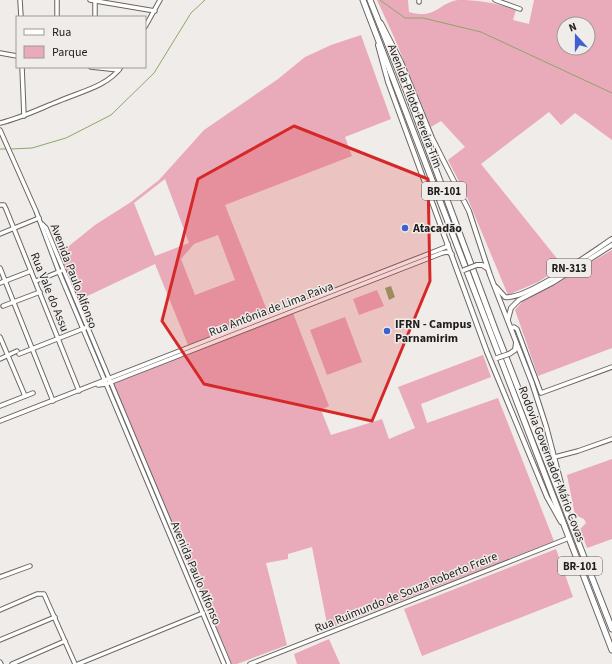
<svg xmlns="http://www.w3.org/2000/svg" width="612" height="664" font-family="'Source Sans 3',sans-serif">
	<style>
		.green { fill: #e9aaba; fill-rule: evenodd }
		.water { fill: #8da76a }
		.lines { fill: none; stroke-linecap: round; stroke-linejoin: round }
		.stream { stroke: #8da76a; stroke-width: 1 }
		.minor-casing { stroke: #686562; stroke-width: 5.5 }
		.major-casing { stroke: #686562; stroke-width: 6 }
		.highway-casing { stroke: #686562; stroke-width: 7 }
		.minor { stroke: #fff; stroke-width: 3.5 }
		.major { stroke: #fff; stroke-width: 4 }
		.highway { stroke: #fff; stroke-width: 5 }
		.major-bridge-casing { stroke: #686562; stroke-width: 6; stroke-linecap: butt }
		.major-bridge { stroke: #fff; stroke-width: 4 }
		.marked { fill: #d62828; fill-opacity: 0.2; stroke: #d62828; stroke-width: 3; stroke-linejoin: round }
		.poi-dot { fill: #3f60d3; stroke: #f0ece9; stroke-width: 1.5 }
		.labels { text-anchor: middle; stroke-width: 3; stroke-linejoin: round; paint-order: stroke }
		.shield { fill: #f0ece9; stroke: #5e5c5a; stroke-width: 1 }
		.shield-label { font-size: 11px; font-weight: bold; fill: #1f1e1d }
		.street-label { font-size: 12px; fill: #1f1e1d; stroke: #f0ece9 }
		.poi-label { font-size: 12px; font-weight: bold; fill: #1f1e1d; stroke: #f0ece9; text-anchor: start }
	</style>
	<rect width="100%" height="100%" fill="#f0ece9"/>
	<g class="green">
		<path d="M377,0H408L409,12C436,20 438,3 458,0C479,0 497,3 516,10L513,20L529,24L534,0H612V140L575,113L561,125L549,112L481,164L563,266L538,282L508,295L467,197L448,160L465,147L441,121L431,127L394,37ZM564,24H588V48H564Z"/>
		<path d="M361,35L391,119L345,137L352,156L225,205L268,313L188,345L155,264L79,300L59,254L95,225L131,202L159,180L204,130L278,79L305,57L331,45ZM165,179L189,243L155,256L134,203ZM218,235L235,280L195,295L181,259L194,244Z"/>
		<path d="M612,250V348L538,376L515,310L522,302Z"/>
		<path d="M377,290L384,306L359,315L353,299Z"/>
		<path d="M293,313L329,406L321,410L331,435L382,419L389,439L415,428L398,387L483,355L491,377L421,404L427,423L498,398L554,541L328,629L312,547L288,554V559L266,563L287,645L237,664H232L113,383Z"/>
		<path d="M345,317L362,362L327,375L310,330Z"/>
		<path d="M612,459V539L587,548L580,529L586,523L584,519L575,515L567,475Z"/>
		<path d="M556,549L573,597L422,656L404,609Z"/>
		<path d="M329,639L340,664H297L294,654Z"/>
	</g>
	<path class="water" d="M391,286L395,297L389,300L385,288Z"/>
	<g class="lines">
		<g class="stream">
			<path d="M380,0L405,18H423L481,32L612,93"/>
			<path d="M0,149H7"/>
			<path d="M11,149L32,148L66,138L111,115L154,73L191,13L205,0"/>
		</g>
		<defs>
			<g id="minor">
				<path d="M20,0L21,17"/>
				<path d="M57,0V17"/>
				<path d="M90,0L155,11"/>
				<path d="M419,0V2"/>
				<path d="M495,0L520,9"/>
				<path d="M95,17V1"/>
				<path d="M145,27L160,0"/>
				<path d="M0,53L17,56"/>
				<path d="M22,67L24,116"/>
				<path d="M91,67L119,70"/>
				<path d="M0,123C21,118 39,109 59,101C79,92 107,87 121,67"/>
				<path d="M0,130L36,211L59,272L224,664"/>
				<path d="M0,205H4L6,209L79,391"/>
				<path d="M42,224L46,228L56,252L229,664"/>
				<path d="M0,234L39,218"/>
				<path d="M0,268L53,401"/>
				<path d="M36,281L61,271"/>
				<path d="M0,283L31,271"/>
				<path d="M3,306L40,292"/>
				<path d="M511,328L514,327L517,329L541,393L612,367"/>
				<path d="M0,337L25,396"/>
				<path d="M19,354L85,328"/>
				<path d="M0,359L17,351"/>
				<path d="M98,385L106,384L442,253L447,252L452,254"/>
				<path d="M0,406L33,393"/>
				<path d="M0,421L446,247L448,244"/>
				<path d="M555,457L578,451L612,439"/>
				<path d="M0,577L30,566"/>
				<path d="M0,610L37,594H44L75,664"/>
				<path d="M0,640L55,617"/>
				<path d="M0,662L1,664"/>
				<path d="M12,664L65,641"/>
				<path d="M78,664L203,613"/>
				<path d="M250,664L569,538"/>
			</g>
			<g id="major">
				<path d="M381,23L401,62L432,138L469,211L490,275L532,383L546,426L568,510"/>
				<path d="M378,45L388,82L487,352L547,497L561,522"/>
				<path d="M477,265H482L487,268"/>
				<path d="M496,287L505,297C527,300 592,252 612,239"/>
				<path d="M508,319L511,308L519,300L552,283L612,245"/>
				<path d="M509,354L515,350L516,343"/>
			</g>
			<g id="highway">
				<path d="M363,0L612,650"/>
				<path d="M370,0L408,95L495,329L612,629"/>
			</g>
		</defs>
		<use href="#minor" class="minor-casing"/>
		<use href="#major" class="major-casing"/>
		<use href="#highway" class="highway-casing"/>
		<use href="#minor" class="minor"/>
		<use href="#major" class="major"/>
		<use href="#highway" class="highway"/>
		<defs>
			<g id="major-bridge">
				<path d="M464,270L477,265"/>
				<path d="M497,358L509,354"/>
			</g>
		</defs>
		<use href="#major-bridge" class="major-bridge-casing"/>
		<use href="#major-bridge" class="major-bridge"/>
	</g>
	<path class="marked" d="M294,126L428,179L430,281L372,421L204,384L162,321L198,179Z"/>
	<g class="poi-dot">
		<circle cx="405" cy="228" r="4"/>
		<circle cx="387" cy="331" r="4"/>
	</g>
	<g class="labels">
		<g class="shield">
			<rect x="422" y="182" width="44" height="18" rx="3"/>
			<rect x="547" y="259" width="44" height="18" rx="3"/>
			<rect x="558" y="557" width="44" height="18" rx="3"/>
		</g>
		<g class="shield-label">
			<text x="444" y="195">BR-101</text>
			<text x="569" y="272">RN-313</text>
			<text x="580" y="570">BR-101</text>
		</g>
		<g class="street-label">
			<text transform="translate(415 106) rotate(69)" y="4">Avenida Piloto Pereira Tim</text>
			<text transform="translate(74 276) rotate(69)" y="4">Avenida Paulo Alfonso</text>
			<text transform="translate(50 292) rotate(68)" y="4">Rua Vale do Assu</text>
			<text transform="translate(271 309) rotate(-21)" y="4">Rua Antônia de Lima Paiva</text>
			<text transform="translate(552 464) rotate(69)" y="4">Rodovia Governador Mário Covas</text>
			<text transform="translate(196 573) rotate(67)" y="4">Avenida Paulo Alfonso</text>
			<text transform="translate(406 592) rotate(-22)" y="4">Rua Ruimundo de Souza Roberto Freire</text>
		</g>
		<g class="poi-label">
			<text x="413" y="232">Atacadão</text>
			<text x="395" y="328">IFRN - Campus<tspan x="395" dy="14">Parnamirim</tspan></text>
		</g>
	</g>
	<rect x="16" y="16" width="130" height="52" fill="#f0ece9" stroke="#9c9a97"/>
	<rect x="24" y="29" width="20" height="6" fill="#ffffff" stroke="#9c9a97"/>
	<text x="52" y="36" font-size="12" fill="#1f1e1d">Rua</text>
	<rect x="24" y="46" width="20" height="12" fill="#e9aaba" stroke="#9c9a97"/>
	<text x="52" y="56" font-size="12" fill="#1f1e1d">Parque</text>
	<g transform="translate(576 36) rotate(339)"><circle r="19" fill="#f0ece9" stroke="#9c9a97"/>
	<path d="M0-3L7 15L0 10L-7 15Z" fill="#3f60d3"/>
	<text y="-6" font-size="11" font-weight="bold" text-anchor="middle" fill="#1f1e1d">N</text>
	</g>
</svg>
